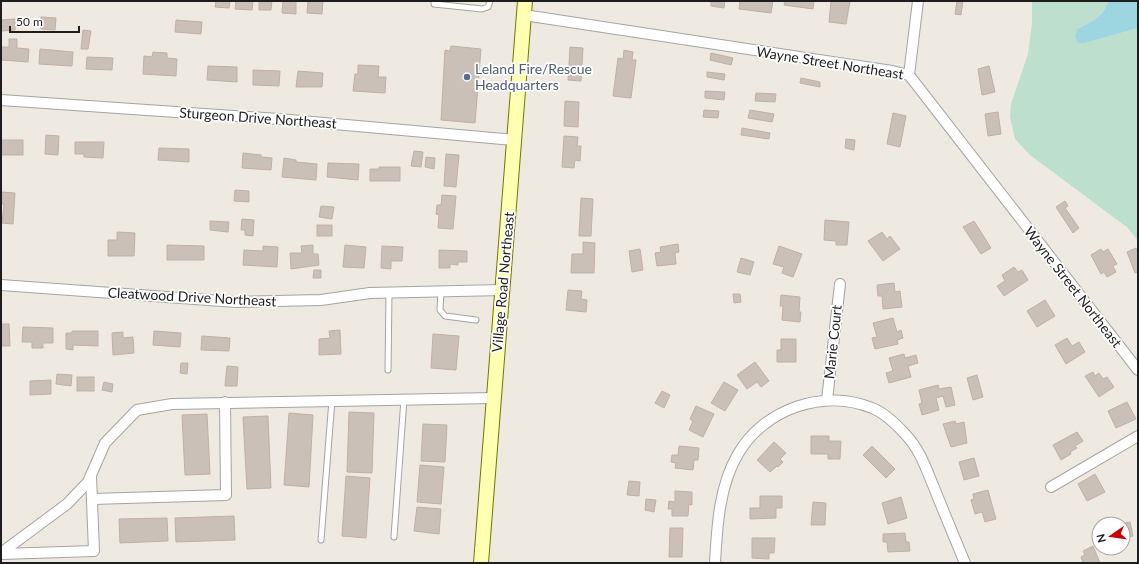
<svg xmlns="http://www.w3.org/2000/svg" width="1139" height="564" font-family="Lato,sans-serif">
	<style>
		.wetland { fill: #bddfce }
		.water { fill: #9dd5e1 }
		.building { fill: #cbc0b7; stroke: #c2afa2 }
		.lines { fill: none; stroke-linecap: round; stroke-linejoin: round }
		.service-casing { stroke: #a4a4a4; stroke-width: 7 }
		.minor-casing { stroke: #a4a4a4; stroke-width: 12 }
		.secondary-casing { stroke: #707800; stroke-width: 16 }
		.service { stroke: #fff; stroke-width: 5 }
		.minor { stroke: #fff; stroke-width: 10 }
		.secondary { stroke: #feffb0; stroke-width: 14 }
		.service-dot { fill: #5c6f8a; stroke: #fff; stroke-width: 1.5 }
		.labels { text-anchor: middle; stroke-width: 3.5; stroke-linejoin: round; paint-order: stroke }
		.street-label { font-size: 14px; fill: #1d1d1d; stroke: #fff }
		.service-label { font-size: 14px; fill: #4e5e75; stroke: #fff; text-anchor: start }
	</style>
	<rect width="100%" height="100%" fill="#efeae1"/>
	<path class="wetland" d="M1032,1H1108C1104,17 1091,22 1077,29L1085,43L1138,28V241L1128,228L1030,155L1015,139L1010,117L1011,104L1028,54L1032,23Z"/>
	<path class="water" d="M1108,1H1138V28L1085,43H1078L1075,37L1077,29C1091,22 1104,17 1108,1Z"/>
	<g class="building">
		<path d="M216,1H230L229,8L215,7Z"/>
		<path d="M236,1H253L252,10L235,9Z"/>
		<path d="M259,1H272L271,10H259Z"/>
		<path d="M283,1H296V14L282,13Z"/>
		<path d="M308,1H323L322,14L307,13Z"/>
		<path d="M711,1H725L724,8L711,6Z"/>
		<path d="M740,1H773L771,13L739,9Z"/>
		<path d="M785,1H814L813,9L784,5Z"/>
		<path d="M831,1H850L846,24L829,22Z"/>
		<path d="M957,1H963L961,15L955,14Z"/>
		<path d="M41,17L56,18L55,30L41,29Z"/>
		<path d="M15,19V30L1,31V20Z"/>
		<path d="M176,20L202,22L201,34L175,32Z"/>
		<path d="M83,30L91,31L88,49H81Z"/>
		<path d="M9,39H17V48L29,49L28,62L1,60V47H9Z"/>
		<path d="M451,46L481,49L475,123L441,120L445,50L450,51Z"/>
		<path d="M570,47L583,48L581,81L568,80Z"/>
		<path d="M40,49L73,52L72,66L39,64Z"/>
		<path d="M624,50L633,52L632,60H636L631,98L613,96L618,58L623,59Z"/>
		<path d="M153,52L167,53V58L177,59L176,76L143,74L144,56L152,57Z"/>
		<path d="M711,53L733,58L731,65L710,60Z"/>
		<path d="M87,57L113,58L112,70L86,69Z"/>
		<path d="M358,65L379,66L378,77H386L385,93L353,91L355,74H358Z"/>
		<path d="M208,66L237,67V82L207,80Z"/>
		<path d="M989,66L995,92L982,95L978,69Z"/>
		<path d="M253,70L280,71L279,86L253,85Z"/>
		<path d="M298,71L323,73L322,87H296Z"/>
		<path d="M707,72L725,74L724,80L707,77Z"/>
		<path d="M801,78L820,82V87L800,83Z"/>
		<path d="M705,91L725,92L724,100L705,98Z"/>
		<path d="M756,93L776,94L775,102L755,101Z"/>
		<path d="M565,101L579,102L578,127L564,126Z"/>
		<path d="M704,110L719,111L718,118L703,117Z"/>
		<path d="M750,110L774,114L772,122L748,118Z"/>
		<path d="M998,112L1001,134L988,136L985,114Z"/>
		<path d="M893,113L906,116L900,147L887,144Z"/>
		<path d="M742,128L770,133L769,139L741,135Z"/>
		<path d="M46,135L59,136L58,155L45,154Z"/>
		<path d="M564,136L578,137L577,146H581L580,161L575,160L574,168L562,167Z"/>
		<path d="M846,139L855,140L854,150L845,148Z"/>
		<rect x="1" y="140" width="22" height="15"/>
		<path d="M75,142H104L103,158L84,157V154H75Z"/>
		<path d="M159,148L189,149V162L158,160Z"/>
		<path d="M414,151L423,152L421,167L411,166Z"/>
		<path d="M243,153L261,155V157L272,158L271,170L242,168Z"/>
		<path d="M446,154L459,155L456,187L444,186Z"/>
		<path d="M426,157L435,158L434,169L425,167Z"/>
		<path d="M284,158L296,160V162L317,164L316,180L282,177Z"/>
		<path d="M328,163L359,164L358,180L327,177Z"/>
		<path d="M379,167H400V181H370V169H379Z"/>
		<path d="M235,190L249,191V202L234,201Z"/>
		<path d="M1,192L15,193L13,224L2,223L4,204H1Z"/>
		<path d="M442,195L456,196L453,229L438,228L439,215L436,214L437,205H441Z"/>
		<path d="M581,198L593,199L591,236H579Z"/>
		<path d="M1065,201L1068,206L1065,208L1079,228L1073,233L1056,207Z"/>
		<path d="M321,206L334,207L332,219L319,217Z"/>
		<path d="M242,219L254,220L253,236L245,235V230H241Z"/>
		<path d="M825,220L849,222L847,245H836V241L824,240Z"/>
		<path d="M210,221L229,222L228,232L210,230Z"/>
		<path d="M974,221L991,248L981,254L963,227Z"/>
		<rect x="317" y="225" width="15" height="11"/>
		<path d="M117,232L135,233L134,256H108V240H117Z"/>
		<path d="M882,232L887,239L890,236L900,249L883,261L868,241Z"/>
		<path d="M583,242L595,243L594,273H571L572,254H583Z"/>
		<path d="M678,244L679,252L675,253L676,264L657,266L655,253L661,252L660,247Z"/>
		<path d="M167,245L204,246V260H167Z"/>
		<path d="M313,245V254H318L319,265L291,269L290,253H302L301,246Z"/>
		<path d="M345,245L366,247L364,268L343,267Z"/>
		<path d="M263,246L278,247L277,267L243,265L244,250L263,251Z"/>
		<path d="M382,246L403,247L402,261H391V269L381,268Z"/>
		<path d="M779,246L802,254L793,277L782,273L784,267L773,264Z"/>
		<path d="M1136,248L1138,255V272L1135,273L1127,252Z"/>
		<path d="M640,249L643,270L632,272L629,251Z"/>
		<path d="M1101,249L1103,252L1108,249L1117,264L1113,266L1116,272L1107,277L1104,272L1101,274L1091,255Z"/>
		<path d="M439,250L467,251V262H458V265L450,264V268H439Z"/>
		<path d="M741,258L754,262L750,275L737,272Z"/>
		<path d="M1014,267L1018,272L1022,270L1028,280L1004,296L997,286L1005,281L1002,275Z"/>
		<path d="M314,270H321V278H313Z"/>
		<path d="M894,283L895,292L900,291L902,307L883,309L882,296H878L877,285Z"/>
		<path d="M568,290L582,291L581,299L587,300L586,312L566,310Z"/>
		<path d="M733,294H740L741,302L734,303Z"/>
		<path d="M781,295L800,297L799,312H801L800,322L782,320L783,306H780Z"/>
		<path d="M1045,300L1055,316L1037,327L1027,311Z"/>
		<path d="M893,318L897,332L901,330L903,338L897,340L898,344L875,349L872,338L877,337L873,323Z"/>
		<path d="M1,324H9L10,346H1Z"/>
		<path d="M23,327L53,328V343H43V348H32V342H22Z"/>
		<path d="M340,330L341,354L319,355V339L330,338L329,331Z"/>
		<path d="M72,331H98V346L73,345V350L66,349V333H72Z"/>
		<path d="M154,331L181,333L180,347L153,345Z"/>
		<path d="M123,332V338L133,337L134,353L113,355L112,333Z"/>
		<path d="M433,334L459,336L456,370L431,368Z"/>
		<path d="M202,336L230,338L229,351L201,350Z"/>
		<path d="M1067,338L1072,346L1079,342L1085,352L1066,364L1055,345Z"/>
		<path d="M781,339H796V362H777V350H781Z"/>
		<path d="M904,354L905,358L916,355L918,363L908,366L911,377L889,383L886,373L893,371L889,358Z"/>
		<path d="M755,362L769,381L761,387L757,382L747,389L737,375Z"/>
		<path d="M181,363H188L187,374L180,373Z"/>
		<path d="M227,366L238,367L237,386H225Z"/>
		<path d="M1093,372L1095,376L1099,373L1103,379L1107,377L1114,387L1099,397L1085,376Z"/>
		<path d="M57,374L72,375L71,386L56,384Z"/>
		<path d="M977,375L983,397L973,400L967,378Z"/>
		<rect x="77" y="377" width="17" height="14"/>
		<path d="M51,380V394L30,395V381Z"/>
		<path d="M104,382L113,384L112,392L102,390Z"/>
		<path d="M724,382L738,390L725,411L711,403Z"/>
		<path d="M938,385L939,389L951,387L955,405L946,407L943,396L936,398L939,410L922,415L919,404L922,403L919,390Z"/>
		<path d="M662,391L670,395L664,408L655,403Z"/>
		<path d="M1127,402L1136,419L1116,428L1108,411Z"/>
		<path d="M696,406L714,414L703,437L689,430L693,421L690,419Z"/>
		<path d="M349,412L374,413L372,473L347,472Z"/>
		<path d="M289,413L313,415L309,487L284,485Z"/>
		<path d="M207,414L210,474L185,475L182,415Z"/>
		<path d="M268,416L271,488L247,489L243,417Z"/>
		<path d="M955,421L956,424L964,422L967,443L951,447L943,424Z"/>
		<path d="M423,424L447,425L445,462L421,461Z"/>
		<path d="M1077,432L1083,441L1075,446L1077,448L1070,452L1071,454L1061,460L1053,445Z"/>
		<path d="M811,436H829V441H841L840,459H828V454H811Z"/>
		<path d="M774,442L786,453L780,459L783,462L778,467L777,466L770,472L757,460Z"/>
		<path d="M679,446L699,448L698,460H694L693,470L675,468L676,463L671,462L672,455H678Z"/>
		<path d="M872,446L895,469L886,478L863,455Z"/>
		<path d="M974,458L979,476L964,480L959,462Z"/>
		<path d="M420,465L444,467L441,504L417,502Z"/>
		<path d="M1095,474L1105,492L1087,501L1078,484Z"/>
		<path d="M346,476L370,478L366,538L342,536Z"/>
		<path d="M629,481L640,482L639,496L627,495Z"/>
		<path d="M988,490L996,519L985,522L982,512L975,514L971,500L974,499L973,494Z"/>
		<path d="M675,491L692,492V505L689,504L688,516H672V509H668L669,501L675,502Z"/>
		<path d="M760,496H782V508H776V518L750,519V508H760Z"/>
		<path d="M901,497L907,518L888,524L882,503Z"/>
		<path d="M646,499L656,500L654,512L645,510Z"/>
		<path d="M813,502L826,503L825,525H811Z"/>
		<path d="M417,507L441,509L439,534L414,531Z"/>
		<path d="M234,516L235,540L176,542L175,518Z"/>
		<path d="M167,518L168,541L120,543L119,519Z"/>
		<path d="M1130,522L1133,536L1123,538V524H1121Z"/>
		<path d="M670,528H683L682,557H669Z"/>
		<path d="M905,533L906,542H909L910,551L888,552L887,542H883V534Z"/>
		<path d="M752,538H775L774,553H769V559L752,558Z"/>
		<path d="M1093,546L1100,563H1083L1081,557L1085,555L1083,551Z"/>
	</g>
	<g class="lines">
		<defs>
			<g id="service">
				<path d="M434,1V4L482,9L488,7L490,1"/>
				<path d="M441,291L440,310L445,316L476,320"/>
				<path d="M388,370L389,292"/>
				<path d="M394,537L404,399"/>
				<path d="M321,540L332,400"/>
			</g>
			<g id="minor">
				<path d="M524,15L892,71L909,75L1138,370"/>
				<path d="M909,75L918,1"/>
				<path d="M1,100L279,119L514,140"/>
				<path d="M1,285L236,302L321,300L370,293L502,290"/>
				<path d="M827,400L840,284"/>
				<path d="M1051,487L1138,436"/>
				<path d="M92,499L226,495L225,402"/>
				<path d="M1,553L67,504L88,482L105,443L137,410L172,404L493,398"/>
				<path d="M1,554L94,551L91,476"/>
				<path d="M715,563C717,527 719,486 738,454C764,409 824,388 872,408C885,413 896,424 905,434C920,449 927,471 935,490C945,515 955,539 965,563"/>
			</g>
			<path id="secondary" d="M481,563L525,1"/>
		</defs>
		<use href="#service" class="service-casing"/>
		<use href="#minor" class="minor-casing"/>
		<use href="#secondary" class="secondary-casing"/>
		<use href="#service" class="service"/>
		<use href="#minor" class="minor"/>
		<use href="#secondary" class="secondary"/>
	</g>
	<circle class="service-dot" cx="467" cy="77" r="4"/>
	<g class="labels">
		<g class="street-label">
			<text transform="translate(830 63) rotate(9)" y="5">Wayne Street Northeast</text>
			<text transform="translate(258 118) rotate(4)" y="5">Sturgeon Drive Northeast</text>
			<text transform="translate(503 282) rotate(-85)" y="5">Village Road Northeast</text>
			<text transform="translate(1073 287) rotate(52)" y="5">Wayne Street Northeast</text>
			<text transform="translate(192 297) rotate(3)" y="5">Cleatwood Drive Northeast</text>
			<text transform="translate(833 342) rotate(-84)" y="5">Marie Court</text>
		</g>
		<g class="service-label">
			<text x="475" y="74">Leland Fire/Rescue<tspan x="475" dy="16">Headquarters</tspan></text>
		</g>
	</g>
	<rect width="1139" height="564" fill="none" stroke="#1d1d1d" stroke-width="4"/>
	<g transform="translate(1111 536) rotate(257)"><circle r="19" fill="#ffffff" stroke="#a5a5a5"/>
	<path d="M0-3L7 15L0 10L-7 15Z" fill="#ca0008"/>
	<text y="-6" font-size="11" font-weight="bold" text-anchor="middle" fill="#1d1d1d">N</text>
	</g>
	<path d="M10 26v6h69v-6" fill="none" stroke="#1d1d1d" stroke-width="2"/>
	<text x="16" y="26" font-size="12" fill="#1d1d1d" stroke="#ffffff" stroke-width="3" paint-order="stroke">50 m</text>
</svg>
